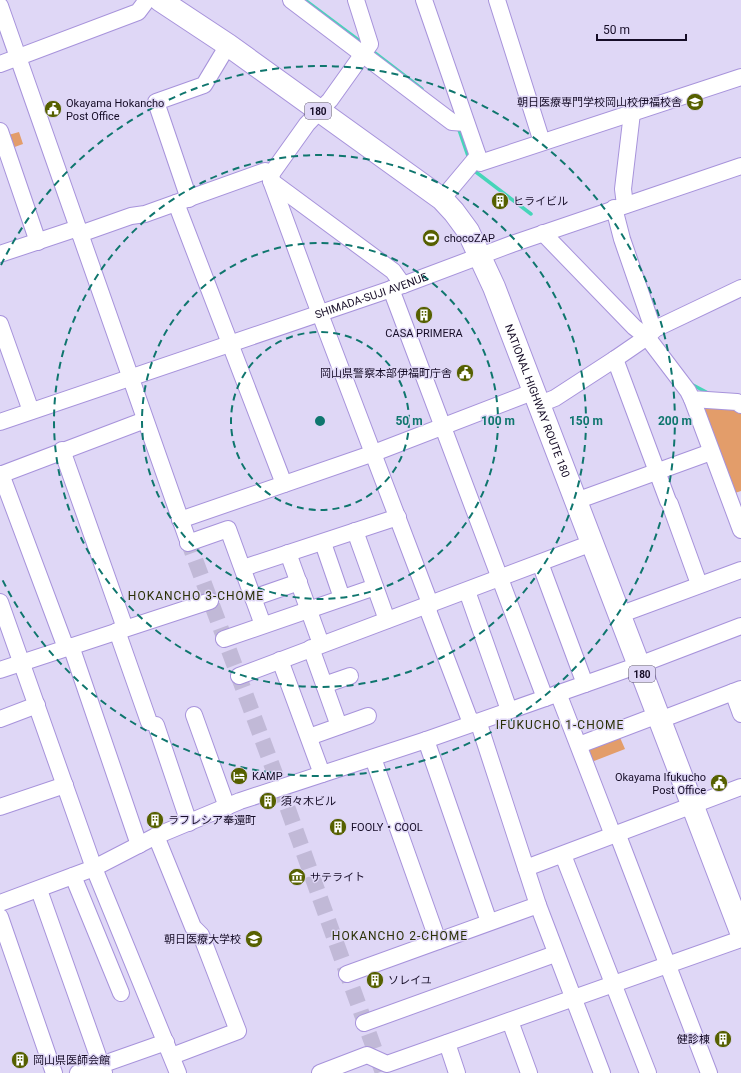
<svg xmlns="http://www.w3.org/2000/svg" width="741" height="1073" font-family="Roboto,'Noto Sans JP',sans-serif">
	<style>
		.green { fill: #e39d6a }
		.lines { fill: none; stroke-linecap: round; stroke-linejoin: round }
		.stream { stroke: #46d5b9; stroke-width: 3.5 }
		.minor-tunnel { stroke: #c1b9d7; stroke-width: 16; stroke-dasharray: 16 8; stroke-linecap: butt }
		.minor-casing { stroke: #a793db; stroke-width: 18 }
		.highway-casing { stroke: #a793db; stroke-width: 24 }
		.minor { stroke: #fff; stroke-width: 16 }
		.highway { stroke: #fff; stroke-width: 22 }
		.ring { fill: none; stroke: #0f766e; stroke-width: 2; stroke-dasharray: 7 5 }
		.labels { text-anchor: middle; stroke-width: 3; stroke-linejoin: round; paint-order: stroke }
		.shield { fill: #dfd7f6; stroke: #524a65; stroke-width: 1 }
		.shield-label { font-size: 10px; font-weight: bold; fill: #160d27 }
		.poi-label { font-size: 11px; fill: #160d27; stroke: #dfd7f6; text-anchor: start }
		.street-label { font-size: 11px; fill: #160d27; stroke: #dfd7f6 }
		.neighbourhood-label { font-size: 12px; letter-spacing: 1px; fill: #2b3007; stroke: #dfd7f6 }
		.centre { fill: #0f766e; stroke: #dfd7f6; stroke-width: 2 }
		.ring-label { font-size: 12px; text-anchor: middle; font-weight: bold; fill: #0f766e; stroke: #dfd7f6; stroke-width: 3; stroke-linejoin: round; paint-order: stroke }
	</style>
	<rect width="100%" height="100%" fill="#dfd7f6"/>
	<g class="green">
		<path d="M19,132L23,144L9,149L5,136Z"/>
		<path d="M700,404L741,409V491L732,494Z"/>
		<path d="M618,733L625,749L589,763L583,746Z"/>
	</g>
	<g class="lines">
		<g class="stream">
			<path d="M305,0L365,45"/>
			<path d="M371,50L422,89"/>
			<path d="M458,127L469,159"/>
			<path d="M472,169L531,214"/>
			<path d="M691,384L708,393"/>
		</g>
		<path class="minor-tunnel" d="M187,538L280,787L383,1073"/>
		<defs>
			<g id="minor">
				<path d="M291,0L452,122L466,123"/>
				<path d="M356,0L370,44L330,100L307,124L272,173L271,181L314,298L428,598L429,613L469,718L480,727L538,905L602,1073"/>
				<path d="M424,0L478,156L442,199"/>
				<path d="M497,0L542,142"/>
				<path d="M0,6L187,538"/>
				<path d="M0,64L138,12L147,0"/>
				<path d="M0,131L38,242"/>
				<path d="M478,156L480,163L741,77"/>
				<path d="M271,181L393,271L403,285"/>
				<path d="M189,199L156,102L204,85L228,45"/>
				<path d="M176,203L284,484"/>
				<path d="M625,205L623,189L632,113"/>
				<path d="M614,208L622,239L651,323L655,329"/>
				<path d="M543,233L634,327L647,337L688,391L692,399L737,402L741,405"/>
				<path d="M80,234L131,216L145,214L265,171L272,173"/>
				<path d="M0,254L78,228"/>
				<path d="M391,289L545,698"/>
				<path d="M0,324L31,411"/>
				<path d="M615,359L668,501L670,504L699,584"/>
				<path d="M692,399L741,530"/>
				<path d="M540,404L555,398L615,359L647,337L655,329L741,288"/>
				<path id="s1" d="M0,422L403,285L512,244L741,166"/>
				<path d="M62,450L125,628"/>
				<path d="M1,474L66,648"/>
				<path d="M0,475L145,420"/>
				<path d="M576,501L711,452"/>
				<path d="M180,520L374,453L535,391"/>
				<path d="M355,531L387,620"/>
				<path d="M188,543L228,529L263,625"/>
				<path d="M323,543L342,598"/>
				<path d="M288,553L321,644"/>
				<path d="M540,563L585,684"/>
				<path d="M243,568L398,517"/>
				<path d="M467,591L509,710"/>
				<path d="M253,598L299,582"/>
				<path d="M0,602L94,868L178,1073"/>
				<path d="M619,615L741,570"/>
				<path d="M117,631L149,722"/>
				<path d="M224,639L375,587"/>
				<path d="M71,646L139,845"/>
				<path d="M311,648L339,726"/>
				<path d="M280,660L322,774"/>
				<path d="M0,670L210,601"/>
				<path d="M239,676L592,543"/>
				<path d="M324,685L350,676"/>
				<path d="M733,692L741,714"/>
				<path d="M558,693L611,830L619,838L709,1073"/>
				<path d="M194,715L227,807"/>
				<path d="M0,719L37,705"/>
				<path d="M660,720L741,689"/>
				<path d="M156,725L189,823"/>
				<path d="M309,737L368,716"/>
				<path d="M426,740L489,922"/>
				<path d="M579,745L658,715"/>
				<path d="M373,758L438,941"/>
				<path d="M0,807L65,785"/>
				<path d="M156,836L193,927L201,935L238,1031L172,1056"/>
				<path d="M563,855L648,1073"/>
				<path d="M526,868L741,787"/>
				<path d="M73,876L121,993"/>
				<path d="M39,890L104,1073"/>
				<path d="M0,903L94,868L156,836L240,801L426,740L639,665L741,626"/>
				<path d="M0,917L54,1073"/>
				<path d="M347,974L538,905"/>
				<path d="M510,1021L529,1073"/>
				<path d="M364,1023L555,954"/>
				<path d="M447,1043L457,1073"/>
				<path d="M78,1073L166,1042"/>
				<path d="M320,1073L367,1055L387,1064L741,939"/>
			</g>
			<g id="highway">
				<path id="s2" d="M160,0L228,45L442,199L454,212L468,231L494,287L741,932"/>
			</g>
		</defs>
		<use href="#minor" class="minor-casing"/>
		<use href="#highway" class="highway-casing"/>
		<use href="#minor" class="minor"/>
		<use href="#highway" class="highway"/>
	</g>
	<g class="ring">
		<circle cx="320" cy="421" r="89"/>
		<circle cx="320" cy="421" r="178"/>
		<circle cx="320" cy="421" r="266"/>
		<path d="M1 265A355 355 0 1 1 1 577"/>
	</g>
	<defs>
		<symbol id="school-disc" viewBox="-11 -11 22 22"><circle r="9.5" fill="#566000" stroke="#dfd7f6"/><path d="M0-5L7-2L0 1L-7-2ZM-4 1L0 2.5L4 1V4Q0 6-4 4Z" fill="#fff"/></symbol>
		<symbol id="civic-disc" viewBox="-11 -11 22 22"><circle r="9.5" fill="#566000" stroke="#dfd7f6"/><path d="M-.6-6.5H3V-4.5H.6V-3L4-1V1h2V6H-6V1h2V-1L-.6-3ZM-1.2 2.5V6h2.4V2.5Z" fill="#fff"/></symbol>
		<symbol id="building-disc" viewBox="-11 -11 22 22"><circle r="9.5" fill="#566000" stroke="#dfd7f6"/><path d="M-4-6H4V6H1V3H-1V6H-4ZM-2.5-4.3h1.7v1.8h-1.7ZM.8-4.3h1.7v1.8H.8ZM-2.5-1h1.7V.8h-1.7ZM.8-1h1.7V.8H.8Z" fill="#fff"/></symbol>
		<symbol id="stadium-disc" viewBox="-11 -11 22 22"><circle r="9.5" fill="#566000" stroke="#dfd7f6"/><path d="M0-5a6.5 5 0 1 0 0 10a6.5 5 0 1 0 0-10ZM-3.5-1.8h7v3.6h-7Z" fill="#fff"/></symbol>
		<symbol id="hotel-disc" viewBox="-11 -11 22 22"><circle r="9.5" fill="#566000" stroke="#dfd7f6"/><path d="M-6-4.5h1.5V1H6V5H4.5V3h-9V5H-6ZM-4 0a1.8 1.8 0 1 1 3.6 0ZM.5 0V-2.5h3Q6-2.5 6 0Z" fill="#fff"/></symbol>
		<symbol id="museum-disc" viewBox="-11 -11 22 22"><circle r="9.5" fill="#566000" stroke="#dfd7f6"/><path d="M0-6L6-3V-2H-6V-3ZM-5-1h2V3h-2ZM-1-1h2V3h-2ZM3-1h2V3H3ZM-6 4H6V6H-6Z" fill="#fff"/></symbol>
	</defs>
	<g fill-rule="evenodd">
		<use href="#school-disc" x="685" y="92" width="20" height="20"/>
		<use href="#civic-disc" x="43" y="99" width="20" height="20"/>
		<use href="#building-disc" x="490" y="191" width="20" height="20"/>
		<use href="#stadium-disc" x="421" y="228" width="20" height="20"/>
		<use href="#building-disc" x="414" y="305" width="20" height="20"/>
		<use href="#civic-disc" x="455" y="363" width="20" height="20"/>
		<use href="#hotel-disc" x="229" y="766" width="20" height="20"/>
		<use href="#civic-disc" x="709" y="773" width="20" height="20"/>
		<use href="#building-disc" x="258" y="791" width="20" height="20"/>
		<use href="#building-disc" x="145" y="810" width="20" height="20"/>
		<use href="#building-disc" x="328" y="817" width="20" height="20"/>
		<use href="#museum-disc" x="287" y="867" width="20" height="20"/>
		<use href="#school-disc" x="244" y="929" width="20" height="20"/>
		<use href="#building-disc" x="365" y="970" width="20" height="20"/>
		<use href="#building-disc" x="713" y="1029" width="20" height="20"/>
		<use href="#building-disc" x="10" y="1050" width="20" height="20"/>
	</g>
	<g class="labels">
		<g class="shield">
			<rect x="305" y="103" width="26" height="16" rx="3"/>
			<rect x="629" y="666" width="26" height="16" rx="3"/>
		</g>
		<g class="shield-label">
			<text x="318" y="115">180</text>
			<text x="642" y="678">180</text>
		</g>
		<g class="poi-label">
			<text x="682" y="106" text-anchor="end">朝日医療専門学校岡山校伊福校舎</text>
			<text x="66" y="107">Okayama Hokancho<tspan x="66" dy="13">Post Office</tspan></text>
			<text x="513" y="205">ヒライビル</text>
			<text x="444" y="242">chocoZAP</text>
			<text x="424" y="337" text-anchor="middle">CASA PRIMERA</text>
			<text x="452" y="377" text-anchor="end">岡山県警察本部伊福町庁舎</text>
			<text x="252" y="780">KAMP</text>
			<text x="706" y="781" text-anchor="end">Okayama Ifukucho<tspan x="706" dy="13">Post Office</tspan></text>
			<text x="281" y="805">須々木ビル</text>
			<text x="168" y="824">ラフレシア奉還町</text>
			<text x="351" y="831">FOOLY・COOL</text>
			<text x="310" y="881">サテライト</text>
			<text x="241" y="943" text-anchor="end">朝日医療大学校</text>
			<text x="388" y="984">ソレイユ</text>
			<text x="710" y="1043" text-anchor="end">健診棟</text>
			<text x="33" y="1064">岡山県医師会館</text>
		</g>
		<g class="street-label">
			<text dy="4" stroke="none"><textPath href="#s1" startOffset="392">SHIMADA-SUJI AVENUE</textPath></text>
			<text dy="4" stroke="none"><textPath href="#s2" startOffset="570">NATIONAL HIGHWAY ROUTE 180</textPath></text>
		</g>
		<g class="neighbourhood-label">
			<text x="196" y="600">HOKANCHO 3-CHOME</text>
			<text x="560" y="729">IFUKUCHO 1-CHOME</text>
			<text x="400" y="940">HOKANCHO 2-CHOME</text>
		</g>
	</g>
	<circle cx="320" cy="421" r="6" class="centre"/>
	<g class="ring-label">
		<text x="409" y="425">50 m</text>
		<text x="498" y="425">100 m</text>
		<text x="586" y="425">150 m</text>
		<text x="675" y="425">200 m</text>
	</g>
	<path d="M597 34v6h89v-6" fill="none" stroke="#160d27" stroke-width="2"/>
	<text x="603" y="34" font-size="12" fill="#160d27" stroke="#dfd7f6" stroke-width="3" paint-order="stroke">50 m</text>
</svg>
